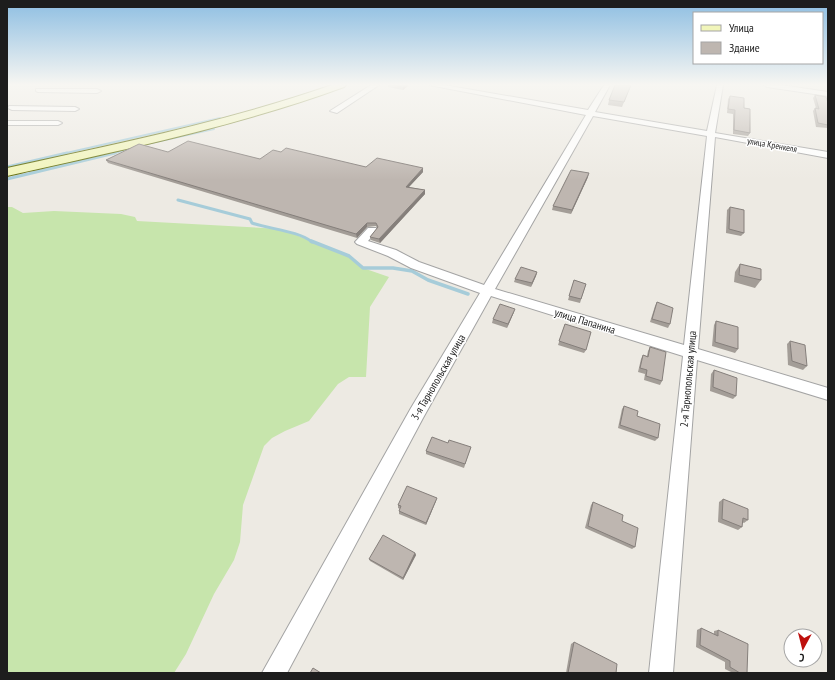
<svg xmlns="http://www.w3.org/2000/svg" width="835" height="680" font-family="'PT Sans Narrow',sans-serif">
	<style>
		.grass { fill: #c7e5ac }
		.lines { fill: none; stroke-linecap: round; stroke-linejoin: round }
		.stream-far2 { stroke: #a6ccd9; stroke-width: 2 }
		.stream-far1 { stroke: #a6ccd9; stroke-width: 3 }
		.stream { stroke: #a6ccd9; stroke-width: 3.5 }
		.street-casing { stroke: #a4a4a4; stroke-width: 2 }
		.secondary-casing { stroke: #606c0c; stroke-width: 2 }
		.street { fill: #fff; fill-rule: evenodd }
		.secondary { fill: #f1f5ba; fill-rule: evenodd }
		.wall { fill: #a39d97 }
		.shaded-wall { fill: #857f7b }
		.building { fill: #beb6b0; stroke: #857f7b }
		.labels { text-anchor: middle; stroke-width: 3; stroke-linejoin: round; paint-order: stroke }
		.far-street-label { font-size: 9px; fill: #1d1d1d; stroke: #fff }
		.street-label { font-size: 11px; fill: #1d1d1d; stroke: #fff }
	</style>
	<rect width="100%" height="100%" fill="#edeae3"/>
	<path class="grass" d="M7,207H12L23,213L54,211L121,214L135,217L137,221L281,229L349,256L363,268L389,277L370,307L366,377H349L338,384L309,421L285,431L272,438L264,446L243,505L240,542L234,560L214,594L186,654L174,673H7Z"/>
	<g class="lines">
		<g class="stream-far2">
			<path d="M142,145L214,129"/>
			<path d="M62,154L220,118"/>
			<path d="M112,154L130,148"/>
		</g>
		<g class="stream-far1">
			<path d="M7,167L67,153"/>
			<path d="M7,179L115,153"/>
			<path d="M178,200L250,219L252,223C269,229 299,231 312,242"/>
		</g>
		<path class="stream" d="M311,241L349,256L363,268H393L412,271L428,280L468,294"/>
		<defs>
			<g id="street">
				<path d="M371,85H379L337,113L330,111Z"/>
				<path d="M429,85H444L588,110L604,85H610L595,112L707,131L717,85H723L715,133L828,152V158L715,137L698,349L828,388V400L697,360L673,673H649L683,356L491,296L423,418L287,673H262L411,408L480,293L411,268L388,256L357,244L355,242L368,228H376L377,230L368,241L396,250L419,262L484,285L586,115ZM593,116L707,136L684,345L495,289Z"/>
				<path d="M764,85H781L828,92V96L767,87Z"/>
				<path d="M36,89H97L101,91L97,93L38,92L36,91Z"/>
				<path d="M9,106L75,107L79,109L75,111L12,110L8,108Z"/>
				<path d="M7,121H58L62,123L58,125H7Z"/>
			</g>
			<path id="secondary" d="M332,85H346L344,87C235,127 121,150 7,176V168C116,144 226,122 332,85Z"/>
		</defs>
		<use href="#street" class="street-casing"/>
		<use href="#secondary" class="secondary-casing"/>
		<use href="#street" class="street"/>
		<use href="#secondary" class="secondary"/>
	</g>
	<g class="wall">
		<path d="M388,85H409L403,90L388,87Z"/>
		<path d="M631,85L622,107L608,105L609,100Z"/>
		<path d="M815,95L828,103V128L816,127L813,111L815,108H816L813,98Z"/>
		<path d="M730,96L744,108L750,133L748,136L733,134V114L727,113L728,99Z"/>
		<path d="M168,152L260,159L281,152L366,167L423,168V172L409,187L425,190V194L380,243L371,240L370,237L377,228L376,226L367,227L357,238L108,163L106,160Z"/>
		<path d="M588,177L571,214L552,210L553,206Z"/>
		<path d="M730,207L744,233L741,236L726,233L727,210Z"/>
		<path d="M740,264L761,280L755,288L734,282L735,272Z"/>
		<path d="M537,272L536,276L531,287L514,282L515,279Z"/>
		<path d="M574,280L586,284L580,303L568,300Z"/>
		<path d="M657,302L670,324L668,328L650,322L655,306Z"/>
		<path d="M514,312L507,328L492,323L493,319Z"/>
		<path d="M716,321L738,349L735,353L712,346L714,325Z"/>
		<path d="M565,324L586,350L584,353L558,345Z"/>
		<path d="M790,341L807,366L803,370L788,365L787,344Z"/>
		<path d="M650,347L662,381L660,385L644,380L645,374L638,372L641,359L643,355L647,356L648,351Z"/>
		<path d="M714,370L736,396L733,399L710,391L711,374Z"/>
		<path d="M624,406L637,416L658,438L655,441L618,428L622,409Z"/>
		<path d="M448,443L471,447L464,468L426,454V451Z"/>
		<path d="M723,499L748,520L744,523L742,522V527L738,530L718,522L719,502Z"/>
		<path d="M436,501L426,525L399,514V511L400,509L398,508V505Z"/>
		<path d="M593,502L635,547L632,549L585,528L591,505Z"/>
		<path d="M415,553L416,555L403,580L370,561L369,559Z"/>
		<path d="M701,628L714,634V631L718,630L747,673H733L725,669V662L696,647L697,630Z"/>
		<path d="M574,642L616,673H566L571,644Z"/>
	</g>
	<g class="shaded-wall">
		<path d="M405,85H409L403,90V87Z"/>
		<path d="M423,168V172L406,190V187Z"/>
		<path d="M589,173L588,177L571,214L572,210Z"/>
		<path d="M425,190V194L380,243L379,239Z"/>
		<path d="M367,223V227L357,238L356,234Z"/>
		<path d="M537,272L536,276L531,287L532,283Z"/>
		<path d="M515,309L514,312L507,328L508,324Z"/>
		<path d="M437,498L436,501L426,525V523Z"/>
		<path d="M415,553L416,555L403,580V578Z"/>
	</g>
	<g class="building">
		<path d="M391,85H405L403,87Z"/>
		<path d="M615,85H631L624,102L609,100Z"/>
		<path d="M815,95L826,97L828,103V125L818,123L815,108L819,109Z"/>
		<path d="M730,96L744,98V108L750,109V133L734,130L735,110L728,109Z"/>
		<path d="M188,141L260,159L273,150L281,152L286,148L366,167L377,158L423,168L406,187L425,190L379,239L370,237L378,227L376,223H367L356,234L106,160L139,144L168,152Z"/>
		<path d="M571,170L589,173L572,210L553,206Z"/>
		<path d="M730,207L744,210V233L729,229Z"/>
		<path d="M740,264L761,269V280L739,275Z"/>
		<path d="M521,267L537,272L532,283L515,279Z"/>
		<path d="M574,280L586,284L581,299L569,296Z"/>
		<path d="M657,302L673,308L670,324L652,319Z"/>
		<path d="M500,304L515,309L508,324L493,319Z"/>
		<path d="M716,321L738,327V349L715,342Z"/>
		<path d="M565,324L591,332L586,350L559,341Z"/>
		<path d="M790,341L805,345L807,366L792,361Z"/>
		<path d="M650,347L666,352L662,381L646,376L647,370L640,368L643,355L648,357Z"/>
		<path d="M714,370L737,378L736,396L713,387Z"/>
		<path d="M624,406L638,411L637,416L660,424L658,438L620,425Z"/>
		<path d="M432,437L448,443L449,440L471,447L465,464L426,451Z"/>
		<path d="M407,486L437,498L426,523L399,511L401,506L398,505Z"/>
		<path d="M723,499L748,509V520L743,518L742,527L722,519Z"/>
		<path d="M593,502L623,515L622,521L638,528L635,547L588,526Z"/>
		<path d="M383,535L415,553L403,578L369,559Z"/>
		<path d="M701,628L718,636V630L748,644L747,673H740L730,667V661L700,645Z"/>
		<path d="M574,642L617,664L616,673H568Z"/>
		<path d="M313,668L321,673H310Z"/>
	</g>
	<linearGradient id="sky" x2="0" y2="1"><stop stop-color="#8dbee2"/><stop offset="0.47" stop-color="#f7f6f2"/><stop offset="1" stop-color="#f7f6f2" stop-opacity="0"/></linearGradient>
	<rect width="835" height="180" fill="url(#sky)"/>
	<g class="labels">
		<g class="far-street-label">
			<text transform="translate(772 145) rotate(10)" y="3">улица Кренкеля</text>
		</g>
		<g class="street-label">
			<text transform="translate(585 321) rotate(17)" y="4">улица Папанина</text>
			<text transform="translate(438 377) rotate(-60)" y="4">3-я Тарнопольская улица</text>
			<text transform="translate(688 379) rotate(-85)" y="4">2-я Тарнопольская улица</text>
		</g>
	</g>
	<rect width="835" height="680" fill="none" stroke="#1d1d1d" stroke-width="16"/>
	<rect x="693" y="12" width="130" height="52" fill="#ffffff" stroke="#a5a5a5"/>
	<rect x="701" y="25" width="20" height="6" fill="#f1f5ba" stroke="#a5a5a5"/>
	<text x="729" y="32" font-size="12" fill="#1d1d1d">Улица</text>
	<rect x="701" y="42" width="20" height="12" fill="#beb6b0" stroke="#a5a5a5"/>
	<text x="729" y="52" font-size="12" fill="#1d1d1d">Здание</text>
	<g transform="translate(803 648) rotate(187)"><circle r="19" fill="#ffffff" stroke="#a5a5a5"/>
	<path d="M0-3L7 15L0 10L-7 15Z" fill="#bd100d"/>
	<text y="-6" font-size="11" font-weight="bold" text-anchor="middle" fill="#1d1d1d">С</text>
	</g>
</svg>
